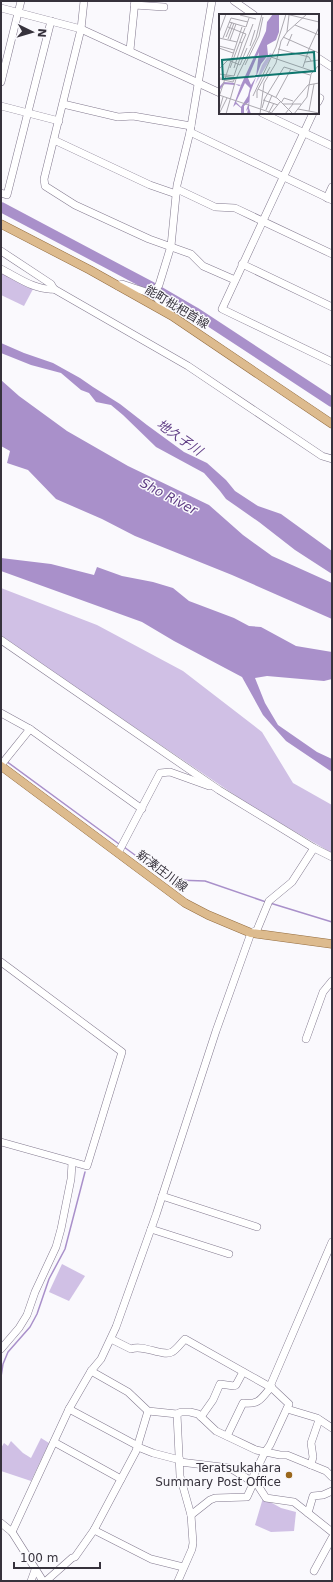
<svg xmlns="http://www.w3.org/2000/svg" width="333" height="1582" font-family="'DejaVu Sans','Noto Sans JP',sans-serif">
	<style>
		.green { fill: #d0c0e5 }
		.water { fill: #a990ca }
		.lines { fill: none; stroke-linecap: round; stroke-linejoin: round }
		.stream { stroke: #a990ca; stroke-width: 1.5 }
		.river { stroke: #a990ca; stroke-width: 10 }
		.minor-casing { stroke: #837a8f; stroke-width: 8 }
		.major-casing { stroke: #946d40; stroke-width: 9 }
		.minor { stroke: #fff; stroke-width: 7 }
		.major { stroke: #ddbb8e; stroke-width: 8 }
		.poi-dot { fill: #9a671c; stroke: #faf9fd; stroke-width: 1.5 }
		.labels { text-anchor: middle; stroke-width: 3; stroke-linejoin: round; paint-order: stroke }
		.street-label { font-size: 12px; fill: #36323c; stroke: #faf9fd }
		.poi-label { font-size: 12px; fill: #36323c; stroke: #faf9fd; text-anchor: end }
		.water-label { font-size: 13px; font-style: italic; fill: #5f3d85; stroke: #faf9fd }
		.inset-river { fill: none; stroke: #a990ca; stroke-width: 2 }
		.inset-road { fill: none; stroke: #aca9b0; stroke-width: 1 }
		.view { fill: #0f766e; fill-opacity: 0.15; stroke: #0f766e; stroke-width: 2 }
		.inset-edge { fill: none; stroke: #36323c; stroke-width: 2 }
	</style>
	<rect width="100%" height="100%" fill="#faf9fd"/>
	<g class="green">
		<path d="M1,273L33,289L24,306L1,295Z"/>
		<path d="M1,588L97,625L183,671L262,732L293,783L332,805V853L254,808L1,637Z"/>
		<path d="M62,1264L85,1276L69,1301L49,1292Z"/>
		<path d="M41,1438L49,1443L31,1481L1,1471V1448L4,1443L8,1446L11,1441L23,1453L31,1458Z"/>
		<path d="M263,1498L281,1508L296,1512L294,1531L271,1532L255,1525Z"/>
	</g>
	<g class="water">
		<path d="M1,343L24,353L53,363L80,378L93,387L120,404L147,425L184,452L207,463L226,480L235,491L258,506L281,514L332,551V574L295,550L259,522L226,499L220,491L204,473L156,447L123,415L111,405L96,402L89,393L81,390L61,373L31,365L1,353Z"/>
		<path d="M1,380L19,396L67,431L128,466L209,505L243,535L272,556L332,583V619L232,575L135,536L102,519L56,499L28,470L7,463L10,451L1,446Z"/>
		<path d="M1,558L51,564L94,575L97,567L122,576L153,582L173,588L189,601L234,618L249,626L261,627L296,646L332,652V679L324,681L267,676L255,678L265,703L278,725L317,752L332,759V772L286,741L263,715L242,677L174,641L142,622L1,571Z"/>
	</g>
	<g class="lines">
		<g class="stream">
			<path d="M6,761L119,844"/>
			<path d="M124,847L165,877L176,880L205,881L266,902"/>
			<path d="M270,903L332,922"/>
			<path d="M1,1377L3,1364L8,1352L30,1327L37,1314L49,1279L65,1249L85,1172"/>
			<path d="M1,1391V1398"/>
		</g>
		<path class="river" d="M1,207L152,287L195,312L332,402"/>
		<defs>
			<g id="minor">
				<path d="M84,1L81,29L44,179L45,186L75,205L149,239L191,254L203,266L235,280"/>
				<path d="M234,1L254,15"/>
				<path d="M134,5L164,7"/>
				<path d="M1,8L81,29L220,93"/>
				<path d="M130,50L135,1"/>
				<path d="M318,58L332,67"/>
				<path d="M1,82L21,1"/>
				<path d="M318,97L320,98L318,102"/>
				<path d="M63,104L118,117L133,116L191,126"/>
				<path d="M1,106L59,121"/>
				<path d="M262,113L332,146"/>
				<path d="M313,113L222,309L332,362"/>
				<path d="M190,132L332,200"/>
				<path d="M54,140L150,185L176,194"/>
				<path d="M177,189L215,207L235,208L332,254"/>
				<path d="M1,193L7,195L51,21"/>
				<path d="M327,198L332,187"/>
				<path d="M1,251L51,284L54,289"/>
				<path d="M242,264L332,307"/>
				<path d="M1,269C17,277 36,291 54,289L188,366L322,456L332,459"/>
				<path d="M118,286L122,284L155,295"/>
				<path d="M171,314L155,296V291L159,285L171,246L177,185L190,132L212,1"/>
				<path d="M1,640L219,790L314,848L332,857"/>
				<path d="M1,713L30,729L142,809"/>
				<path d="M1,765L30,729"/>
				<path d="M118,853L160,773L170,772L209,786"/>
				<path d="M1,962L122,1052L87,1166L1,1142"/>
				<path d="M306,1039L323,992L332,981"/>
				<path d="M162,1196L257,1227"/>
				<path d="M151,1229L229,1254"/>
				<path d="M111,1339L131,1349C144,1344 162,1357 172,1352C177,1349 181,1343 185,1339L272,1388"/>
				<path d="M1,1349L19,1328L27,1315L35,1292L56,1247L61,1229L71,1179L72,1163"/>
				<path d="M91,1371L128,1392L148,1411L177,1414L181,1412H190L198,1414L216,1431L256,1450L280,1455H287L326,1471L332,1477"/>
				<path d="M69,1409L138,1446"/>
				<path d="M287,1409L317,1418L332,1428"/>
				<path d="M177,1414L180,1476L191,1515L193,1543L192,1549L178,1581"/>
				<path d="M201,1417L213,1400L220,1384L234,1386L236,1385L243,1372"/>
				<path d="M227,1436L243,1403C259,1405 261,1399 271,1387"/>
				<path d="M54,1442L121,1479"/>
				<path d="M138,1447L153,1453L180,1460"/>
				<path d="M180,1462L230,1468L248,1479H252"/>
				<path d="M311,1465L313,1457L311,1443L319,1420"/>
				<path d="M253,1478L266,1498L294,1502L308,1513L313,1496L323,1495L332,1491"/>
				<path d="M308,1513L332,1532"/>
				<path d="M191,1515L210,1500L215,1498L247,1497L252,1486V1479L265,1452L270,1445L289,1404L272,1388L271,1384L332,1242"/>
				<path d="M1,1523L12,1532L43,1581"/>
				<path d="M94,1530L151,1559L183,1567"/>
				<path d="M12,1532L69,1409L91,1371L101,1359L116,1327L156,1215L216,1031L251,933L257,930L269,901L292,882L314,848"/>
				<path d="M314,1571L332,1538"/>
				<path d="M31,1581L35,1570"/>
				<path d="M46,1581L72,1558L75,1557L94,1530L136,1451L148,1411"/>
			</g>
			<g id="major">
				<path d="M1,224L90,270L172,316L332,424"/>
				<path d="M1,766L185,903L208,915L251,933L332,944"/>
			</g>
		</defs>
		<use href="#minor" class="minor-casing"/>
		<use href="#major" class="major-casing"/>
		<use href="#minor" class="minor"/>
		<use href="#major" class="major"/>
	</g>
	<circle class="poi-dot" cx="289" cy="1475" r="4"/>
	<g class="labels">
		<g class="street-label">
			<text transform="translate(177 307) rotate(31)" y="4">能町枇杷首線</text>
			<text transform="translate(162 871) rotate(37)" y="4">新湊庄川線</text>
		</g>
		<g class="poi-label">
			<text x="281" y="1472">Teratsukahara<tspan x="281" dy="14">Summary Post Office</tspan></text>
		</g>
		<g class="water-label">
			<text transform="translate(180 437) rotate(35)" y="5">地久子川</text>
			<text transform="translate(169 496) rotate(28)" y="5">Sho River</text>
		</g>
	</g>
	<g transform="translate(219 14)">
		<rect width="100" height="100" fill="#faf9fd"/>
		<path d="M51,39L53,40L50,47L36,71L43,51Z" fill="#d0c0e5"/>
		<path d="M54,0H60V18L57,26L48,31L49,41L42,50L31,79L30,94L32,100H28L29,95L27,97L30,88L25,92V99L22,100V94L17,90L14,93L22,71L20,72L16,70L22,71L47,17L48,8ZM40,38L37,63L32,71L29,64ZM26,69L31,74L29,82L22,93L17,88Z" fill="#a990ca" fill-rule="evenodd"/>
		<path class="inset-river" d="M0,75L5,69L16,70"/>
		<path class="inset-road" d="M67,0L100,8M21,1L37,5M10,8L27,13L30,4M76,11L100,21M9,13L27,20L23,29M68,18L70,1M0,19L7,0M40,22L44,3M7,23L13,8M64,23L100,39M0,24L18,28M4,24L12,4L29,8M9,25L15,9M11,26L17,10M0,32L15,36M31,32L36,16M68,32L73,20M0,34L14,39M59,35L90,43L92,47M90,35L100,13M52,43L93,57M86,48L100,46M19,50L34,10M26,51L40,22M84,53L90,35M11,54L26,14M15,54L23,29L21,28M0,55L9,46L21,51L28,34M0,60L15,62L19,50M1,64L15,66M0,65L14,68L16,64L5,62M39,75L58,84L74,100M0,81L56,100M34,82L57,33L67,0M0,83L23,13M57,83L72,55M38,84V77L51,53M44,86L59,91M62,89L65,84L74,87M64,90H82M73,90L89,71L100,69M43,94L46,84L65,53L91,61M79,95L100,99M47,96L53,81M0,97L4,83M90,97L95,70M53,98L61,88M0,100L8,84M7,100L17,65L37,24L43,0M41,100L45,69L57,49L62,27L68,18L88,0M49,100L55,89M66,100L74,90M75,100L88,83L92,60L100,51"/>
		<path class="view" d="M95,38L96,57L4,65L3,46Z"/>
		<rect width="100" height="100" class="inset-edge"/>
	</g>
	<rect width="333" height="1582" fill="none" stroke="#36323c" stroke-width="4"/>
	<g transform="translate(32 32) rotate(95)" stroke="#faf9fd" stroke-width="3" paint-order="stroke">
	<path d="M0-3L7 15L0 10L-7 15Z" fill="#36323c"/>
	<text y="-6" font-size="11" font-weight="bold" text-anchor="middle" fill="#36323c">N</text>
	</g>
	<path d="M14 1562v6h86v-6" fill="none" stroke="#36323c" stroke-width="2"/>
	<text x="20" y="1562" font-size="12" fill="#36323c" stroke="#faf9fd" stroke-width="3" paint-order="stroke">100 m</text>
</svg>
